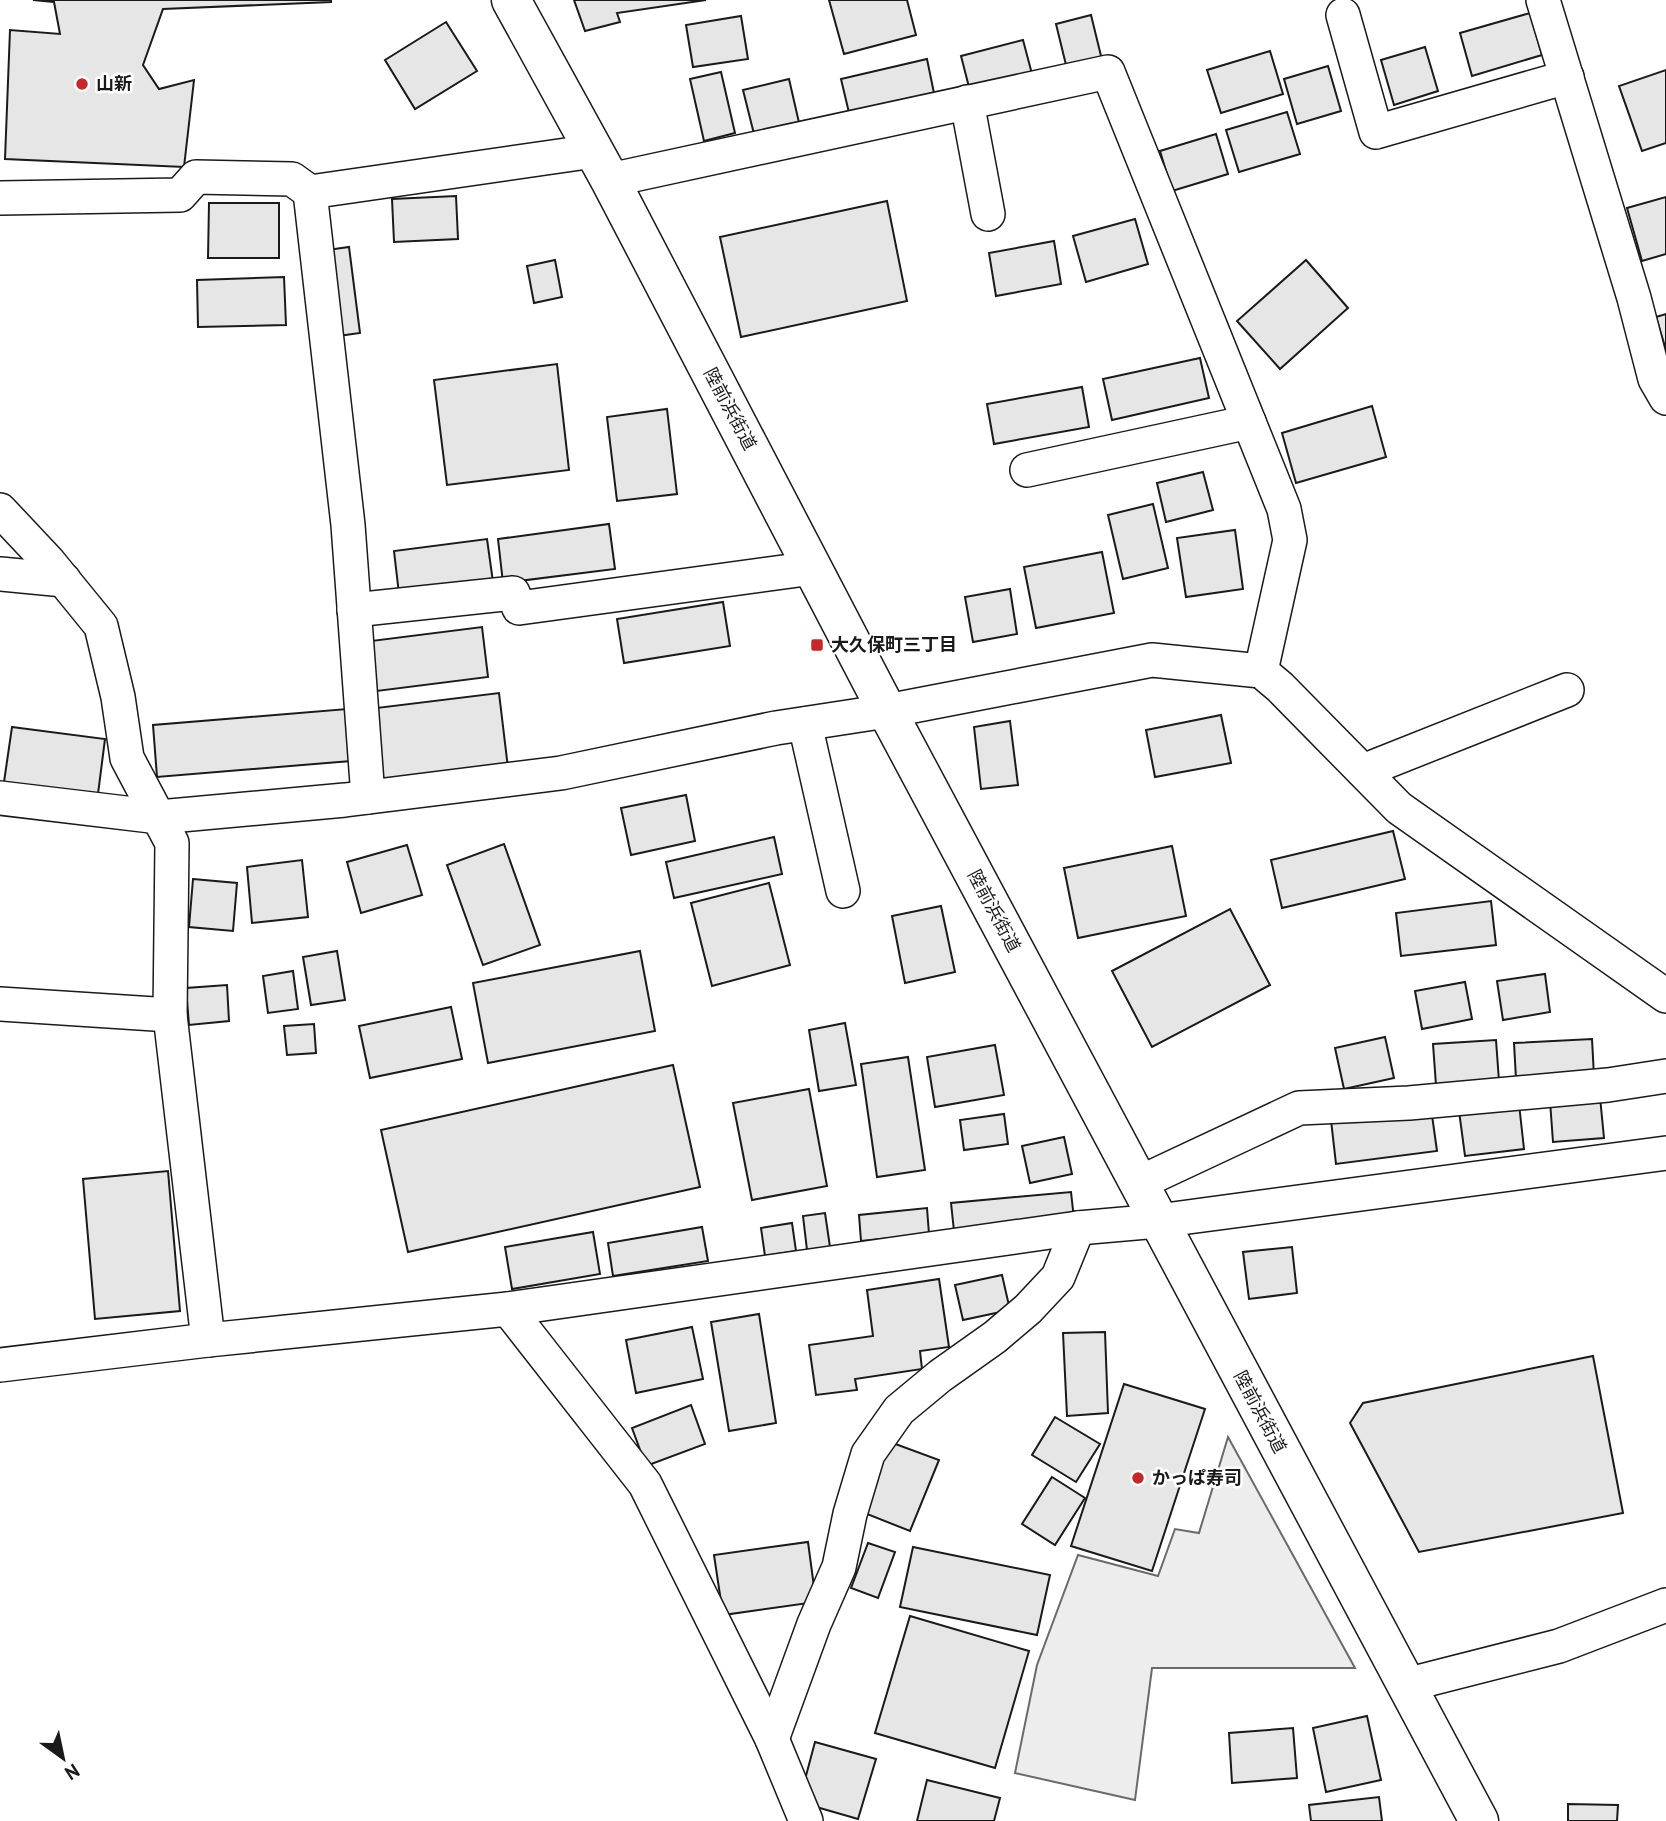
<svg xmlns="http://www.w3.org/2000/svg" width="1666" height="1821" font-family="'PT Sans','Noto Sans JP',sans-serif">
	<style>
		.parking { fill: #ededed; stroke: #6a6a6a; stroke-width: 2 }
		.building { fill: #e6e6e6; stroke: #1a1a1a; stroke-width: 2 }
		.lines { fill: none; stroke-linecap: round; stroke-linejoin: round }
		.street-casing { stroke: #1a1a1a; stroke-width: 36 }
		.highway-casing { stroke: #1a1a1a; stroke-width: 41 }
		.street { stroke: #fff; stroke-width: 33 }
		.highway { stroke: #fff; stroke-width: 38 }
		.poi-dot { fill: #c62828; stroke: #fff; stroke-width: 2.5 }
		.labels { text-anchor: middle; stroke-width: 5; stroke-linejoin: round; paint-order: stroke }
		.poi-label { font-size: 18px; font-weight: bold; fill: #1a1a1a; stroke: #fff; text-anchor: start }
		.street-label { font-size: 18px; fill: #1a1a1a; stroke: #fff }
	</style>
	<rect width="100%" height="100%" fill="#fff"/>
	<path class="parking" d="M1228,1437L1355,1668H1152L1135,1800L1015,1773L1037,1665L1078,1555L1158,1576L1175,1529L1199,1533Z"/>
	<g class="building">
		<path d="M33,0H331V2L163,9L143,65L159,89L194,80L184,167L5,159L10,30L60,34L54,2Z"/>
		<path d="M574,0H706L617,13L620,22L585,31Z"/>
		<path d="M829,0H907L916,35L844,54Z"/>
		<path d="M1530,13L1542,55L1472,76L1460,33Z"/>
		<path d="M1091,15L1102,60L1067,69L1056,24Z"/>
		<path d="M741,16L748,59L693,67L686,25Z"/>
		<path d="M446,22L477,71L415,109L385,60Z"/>
		<path d="M1023,40L1032,74L970,91L961,56Z"/>
		<path d="M1425,47L1438,91L1394,105L1381,60Z"/>
		<path d="M1270,51L1283,94L1221,113L1207,70Z"/>
		<path d="M927,59L935,98L850,117L841,79Z"/>
		<path d="M1328,66L1341,111L1297,124L1284,79Z"/>
		<path d="M1666,70V143L1642,151L1619,86Z"/>
		<path d="M721,72L735,133L704,141L690,79Z"/>
		<path d="M789,79L800,127L755,138L743,90Z"/>
		<path d="M1287,112L1300,154L1239,172L1226,130Z"/>
		<path d="M1216,134L1228,174L1172,191L1160,151Z"/>
		<path d="M456,196L458,239L394,242L392,199Z"/>
		<path d="M1666,197V254L1642,261L1627,208Z"/>
		<path d="M887,201L907,301L741,337L720,237Z"/>
		<path d="M209,203H279V258H208Z"/>
		<path d="M1135,219L1148,264L1086,282L1073,236Z"/>
		<path d="M1054,241L1061,284L996,296L989,253Z"/>
		<path d="M349,247L360,333L338,336L327,250Z"/>
		<path d="M555,260L562,297L534,303L527,266Z"/>
		<path d="M1306,260L1348,308L1280,369L1237,321Z"/>
		<path d="M284,277L286,325L198,327L197,280Z"/>
		<path d="M1666,314V350L1656,317Z"/>
		<path d="M1200,358L1209,398L1112,420L1103,379Z"/>
		<path d="M557,364L569,470L447,485L434,380Z"/>
		<path d="M1082,387L1089,427L994,444L987,404Z"/>
		<path d="M1372,406L1386,457L1296,483L1282,433Z"/>
		<path d="M667,409L677,494L617,501L607,417Z"/>
		<path d="M1203,472L1213,510L1166,522L1157,483Z"/>
		<path d="M1153,504L1168,568L1123,579L1108,515Z"/>
		<path d="M609,524L615,569L503,583L498,539Z"/>
		<path d="M1235,530L1243,589L1186,597L1177,538Z"/>
		<path d="M487,539L493,582L399,594L394,551Z"/>
		<path d="M1102,552L1114,613L1036,628L1024,567Z"/>
		<path d="M1010,589L1017,634L973,642L965,597Z"/>
		<path d="M723,602L730,646L624,663L617,619Z"/>
		<path d="M482,627L488,677L377,691L371,641Z"/>
		<path d="M499,693L508,768L377,785L368,709Z"/>
		<path d="M347,709L351,761L157,777L153,725Z"/>
		<path d="M1221,715L1231,763L1155,777L1146,730Z"/>
		<path d="M1010,721L1018,785L981,789L974,727Z"/>
		<path d="M12,727L105,739L98,794L4,782Z"/>
		<path d="M686,795L695,841L631,855L621,808Z"/>
		<path d="M1393,831L1405,879L1282,908L1271,860Z"/>
		<path d="M774,837L782,874L674,898L666,862Z"/>
		<path d="M504,844L540,945L483,965L447,865Z"/>
		<path d="M407,845L422,895L361,913L347,862Z"/>
		<path d="M1172,846L1186,916L1078,938L1064,868Z"/>
		<path d="M302,860L308,917L252,923L247,867Z"/>
		<path d="M193,879L237,883L233,931L189,927Z"/>
		<path d="M769,883L790,965L712,986L691,903Z"/>
		<path d="M1491,901L1496,945L1401,956L1396,913Z"/>
		<path d="M941,906L955,972L905,983L892,916Z"/>
		<path d="M1230,909L1270,985L1152,1047L1112,971Z"/>
		<path d="M337,951L345,1000L311,1005L303,957Z"/>
		<path d="M640,951L655,1031L488,1063L473,983Z"/>
		<path d="M293,971L298,1009L268,1013L263,976Z"/>
		<path d="M1545,974L1550,1012L1503,1020L1497,981Z"/>
		<path d="M1465,982L1472,1019L1422,1029L1415,991Z"/>
		<path d="M227,985L229,1021L189,1025L186,988Z"/>
		<path d="M451,1007L462,1059L370,1078L359,1026Z"/>
		<path d="M845,1023L856,1085L819,1091L809,1030Z"/>
		<path d="M314,1024L316,1053L287,1055L284,1026Z"/>
		<path d="M1385,1037L1394,1078L1344,1089L1335,1048Z"/>
		<path d="M1592,1039L1594,1076L1516,1079L1514,1043Z"/>
		<path d="M1496,1040L1499,1081L1436,1085L1433,1044Z"/>
		<path d="M995,1045L1004,1095L935,1107L927,1057Z"/>
		<path d="M908,1057L925,1170L877,1177L861,1064Z"/>
		<path d="M673,1065L700,1187L408,1252L381,1130Z"/>
		<path d="M809,1089L827,1186L752,1200L733,1103Z"/>
		<path d="M1600,1097L1604,1138L1553,1142L1550,1101Z"/>
		<path d="M1519,1104L1524,1149L1465,1156L1459,1111Z"/>
		<path d="M1431,1108L1437,1151L1336,1164L1331,1120Z"/>
		<path d="M1004,1114L1008,1144L964,1150L960,1120Z"/>
		<path d="M1064,1137L1072,1174L1030,1183L1022,1146Z"/>
		<path d="M168,1171L180,1311L95,1319L83,1179Z"/>
		<path d="M1071,1192L1074,1219L954,1231L951,1203Z"/>
		<path d="M927,1208L929,1234L861,1241L859,1215Z"/>
		<path d="M825,1213L830,1247L807,1250L803,1216Z"/>
		<path d="M792,1223L796,1251L765,1256L761,1228Z"/>
		<path d="M702,1227L708,1261L613,1276L608,1243Z"/>
		<path d="M593,1232L600,1274L512,1289L505,1247Z"/>
		<path d="M1292,1247L1297,1293L1249,1299L1243,1252Z"/>
		<path d="M1002,1275L1010,1310L963,1320L955,1285Z"/>
		<path d="M939,1279L949,1347L920,1351L922,1369L855,1379L857,1390L816,1395L809,1345L873,1336L867,1290Z"/>
		<path d="M759,1314L776,1423L729,1431L711,1322Z"/>
		<path d="M692,1327L703,1379L636,1393L626,1340Z"/>
		<path d="M1105,1332L1108,1413L1067,1416L1063,1333Z"/>
		<path d="M1593,1356L1623,1513L1419,1552L1350,1423L1363,1403Z"/>
		<path d="M1124,1384L1205,1409L1152,1571L1071,1546Z"/>
		<path d="M691,1405L705,1444L646,1466L632,1428Z"/>
		<path d="M1055,1417L1100,1444L1076,1482L1032,1455Z"/>
		<path d="M890,1442L939,1460L910,1531L862,1512Z"/>
		<path d="M1052,1477L1085,1498L1055,1545L1022,1524Z"/>
		<path d="M808,1542L816,1602L723,1615L714,1555Z"/>
		<path d="M868,1543L895,1552L878,1598L851,1588Z"/>
		<path d="M913,1547L1050,1575L1037,1635L900,1607Z"/>
		<path d="M910,1616L1029,1651L995,1768L875,1733Z"/>
		<path d="M1367,1716L1381,1780L1326,1792L1313,1728Z"/>
		<path d="M1293,1728L1297,1778L1232,1783L1229,1733Z"/>
		<path d="M815,1742L876,1759L858,1819L799,1802Z"/>
		<path d="M927,1780L1000,1798L994,1821H917Z"/>
		<path d="M1379,1797L1382,1821H1311L1309,1805Z"/>
		<path d="M1568,1804L1618,1805L1617,1821H1568Z"/>
	</g>
	<g class="lines">
		<defs>
			<g id="street">
				<path d="M1543,0L1634,298L1655,379L1666,398"/>
				<path d="M1343,15L1376,132L1567,77"/>
				<path d="M967,102L988,214"/>
				<path d="M610,180L1108,72L1284,509L1290,540L1261,671"/>
				<path d="M0,198L180,195L196,177L292,179L310,192"/>
				<path d="M1027,470L1249,422"/>
				<path d="M0,510L48,561L101,626L118,697L127,758L172,843L170,1015L208,1340"/>
				<path d="M0,574L64,580"/>
				<path d="M354,610L513,593L519,608L813,568"/>
				<path d="M805,724L843,891"/>
				<path d="M1363,771L1567,690"/>
				<path d="M368,797L348,525L310,192L594,151"/>
				<path d="M0,798L159,817L345,800L561,773L776,728L887,711L1152,660L1261,671L1280,687L1399,808L1666,996"/>
				<path d="M0,1004L170,1015"/>
				<path d="M1139,1183L1299,1108L1409,1103L1608,1085L1666,1076"/>
				<path d="M508,1309L645,1484L772,1739L806,1821"/>
				<path d="M0,1365L208,1340L508,1309L1078,1228L1158,1221L1666,1153"/>
				<path d="M1406,1685L1559,1646L1666,1605"/>
				<path d="M772,1739L814,1624L839,1567L850,1514L868,1454L899,1410L940,1376L995,1337L1028,1309L1058,1277L1078,1228"/>
			</g>
			<path id="highway" d="M511,0L610,180L887,711L1479,1821"/>
		</defs>
		<use href="#street" class="street-casing"/>
		<use href="#highway" class="highway-casing"/>
		<use href="#street" class="street"/>
		<use href="#highway" class="highway"/>
	</g>
	<g class="poi-dot">
		<circle cx="82" cy="84" r="7"/>
		<rect x="810" y="638" width="14" height="14" rx="3.5"/>
		<circle cx="1138" cy="1478" r="7"/>
	</g>
	<g class="labels">
		<g class="poi-label">
			<text x="96" y="90">山新</text>
			<text x="831" y="651">大久保町三丁目</text>
			<text x="1152" y="1484">かっぱ寿司</text>
		</g>
		<g class="street-label">
			<text transform="translate(730 409) rotate(62)" y="6">陸前浜街道</text>
			<text transform="translate(994 911) rotate(62)" y="6">陸前浜街道</text>
			<text transform="translate(1260 1412) rotate(62)" y="6">陸前浜街道</text>
		</g>
	</g>
	<g transform="translate(63 1758) rotate(147)" stroke="#ffffff" stroke-width="5" paint-order="stroke">
	<path d="M0-5L12 26L0 18L-12 26Z" fill="#1a1a1a"/>
	<text y="-10" font-size="19" font-weight="bold" text-anchor="middle" fill="#1a1a1a">N</text>
	</g>
</svg>
